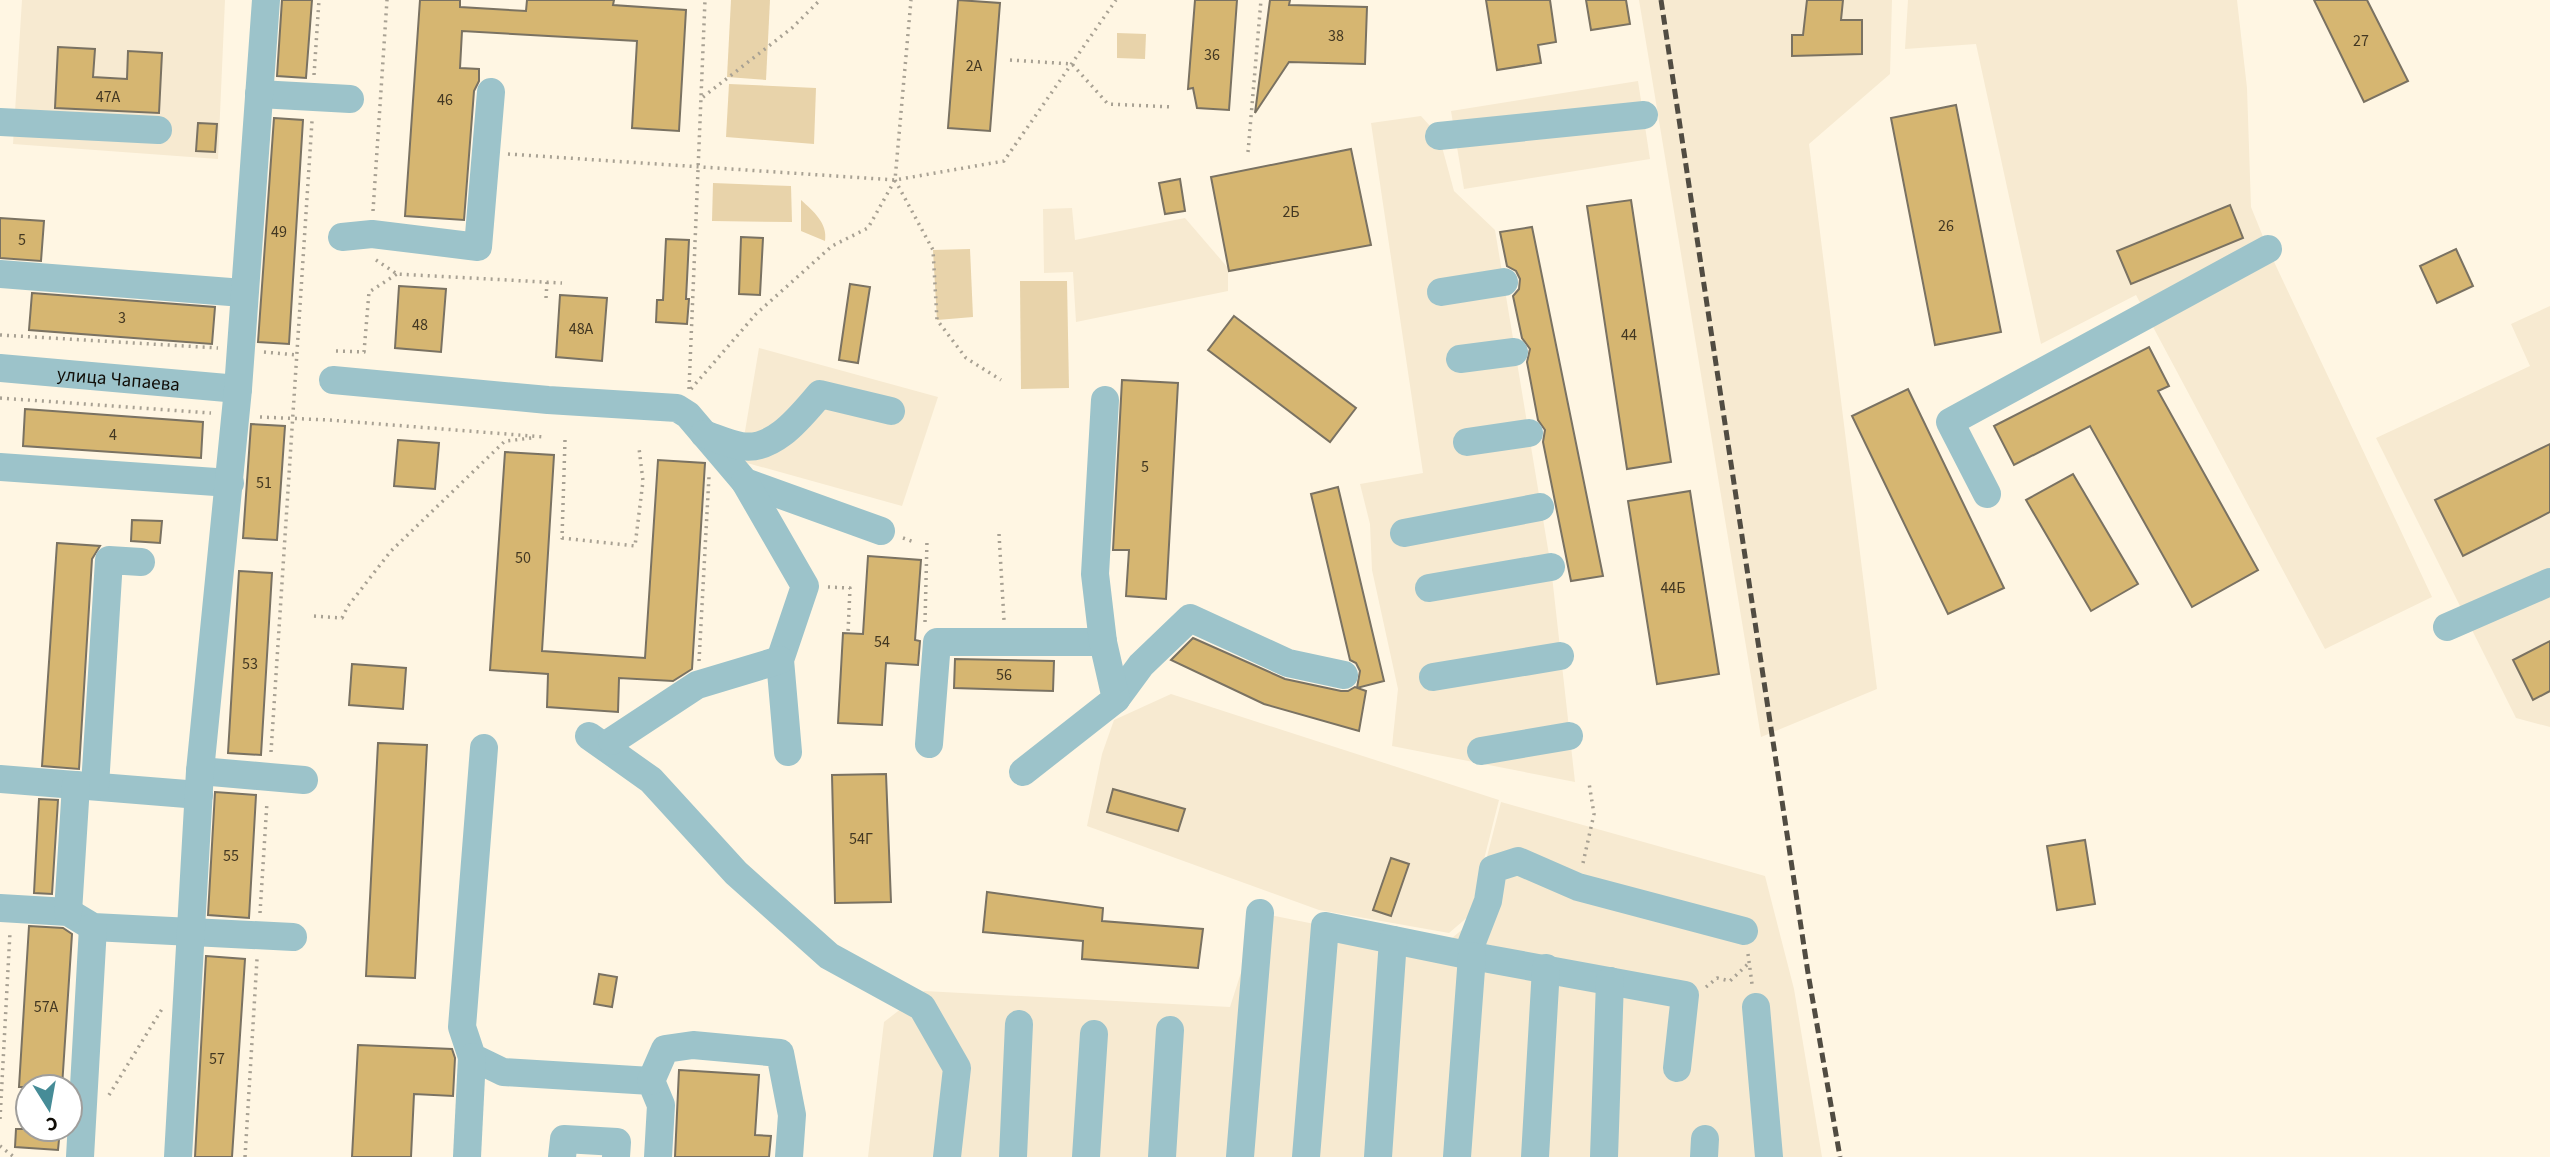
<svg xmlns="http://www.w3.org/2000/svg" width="2550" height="1157" font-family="'Source Sans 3',sans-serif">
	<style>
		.built { fill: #f7ead1 }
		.green { fill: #e8d3aa }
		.building { fill: #d6b671; stroke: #7a7262; stroke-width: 2 }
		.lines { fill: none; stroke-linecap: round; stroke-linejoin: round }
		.path { stroke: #a8a193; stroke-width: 3.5; stroke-dasharray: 2 5; stroke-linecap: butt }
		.minor { stroke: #9cc3ca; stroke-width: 28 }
		.rail { stroke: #514c42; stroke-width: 5; stroke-dasharray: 10 5; stroke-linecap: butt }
		.labels { text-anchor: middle; stroke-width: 5; stroke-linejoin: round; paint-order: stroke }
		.number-label { font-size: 16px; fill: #423722 }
		.street-label { font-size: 19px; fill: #100d07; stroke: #fff }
	</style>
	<rect width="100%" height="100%" fill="#fff6e3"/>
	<g class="built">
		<path d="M22,0H225L218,159L13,144Z"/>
		<path d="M1639,0H1892L1890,74L1809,144L1877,689L1761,737Z"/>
		<path d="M1908,0H2237L2247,88L2251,207L2268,249L2432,597L2325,649L2136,295L2041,344L1976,44L1905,49Z"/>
		<path d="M1638,81L1650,159L1464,189L1451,111Z"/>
		<path d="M1421,116L1439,136L1454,191L1495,230L1551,567L1575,782L1392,746L1398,689L1372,570L1370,524L1360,484L1423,473L1371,123Z"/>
		<path d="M1072,208L1075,240L1185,218L1228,268V291L1076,322L1073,272L1044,273L1043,209Z"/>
		<path d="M2550,306V727L2516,718L2376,438L2530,366L2511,324Z"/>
		<path d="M759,348L938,397L902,506L740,461Z"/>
		<path d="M1171,694L1499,800L1470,915L1449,933L1319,910L1087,826L1102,754L1114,720Z"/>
		<path d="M1501,802L1765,876L1794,989L1822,1157H868L884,1022L924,991L1230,1007L1260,913L1393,940L1446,943L1470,923Z"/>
	</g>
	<g class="green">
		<path d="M731,0H770L766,80L727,77Z"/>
		<path d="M1117,33L1146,34L1145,59L1117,58Z"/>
		<path d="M729,84L816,88L814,144L726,137Z"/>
		<path d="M713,183L791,186L792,222L712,221Z"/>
		<path d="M801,200C813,211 828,223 825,241L801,231Z"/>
		<path d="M970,249L973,317L937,320L933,250Z"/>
		<path d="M1020,281H1067L1069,388L1021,389Z"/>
	</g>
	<g class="building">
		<path d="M282,0H312L306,78L277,76Z"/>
		<path d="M420,0H460V7L526,11L527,0H614L613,5L686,10L679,131L632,128L637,41L462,31L460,68L479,69V81L474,91L464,220L405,216Z"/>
		<path d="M958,0L1000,3L990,131L948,128Z"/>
		<path d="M1195,0H1237L1229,110L1197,108L1193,88L1188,89Z"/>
		<path d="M1270,0H1290L1289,5L1367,7L1365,64L1289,62L1255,113Z"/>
		<path d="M1486,0H1550L1556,42L1538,45L1541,63L1497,70Z"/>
		<path d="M1586,0H1626L1630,24L1591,30Z"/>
		<path d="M1807,0H1843L1841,20H1862V54L1792,56V35H1803Z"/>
		<path d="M2314,0H2367L2408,81L2364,102Z"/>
		<path d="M58,47L95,49L93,77L127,79L128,51L162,53L159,113L55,108Z"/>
		<path d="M1956,105L2001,332L1935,345L1891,118Z"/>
		<path d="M274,118L303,120L289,344L258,342Z"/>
		<path d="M198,123L217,124L215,152L196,151Z"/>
		<path d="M1351,149L1371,245L1229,271L1211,177Z"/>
		<path d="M1180,179L1185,211L1165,214L1159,183Z"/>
		<path d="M1631,200L1671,462L1627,469L1587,206Z"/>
		<path d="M2230,205L2243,238L2131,284L2117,251Z"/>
		<path d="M0,218L44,221L41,261L0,258Z"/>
		<path d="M1532,227L1603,576L1571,581L1543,442L1545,430L1538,420L1527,362L1530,349L1522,338L1513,296L1519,289L1520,279L1516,271L1507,266L1500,232Z"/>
		<path d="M741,237L763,238L760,295L739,294Z"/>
		<path d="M666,239L689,240L686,299H689L687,324L656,322L657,300H663Z"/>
		<path d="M2456,249L2473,286L2437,303L2420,266Z"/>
		<path d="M850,284L870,287L858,363L839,360Z"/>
		<path d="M399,286L446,289L441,352L395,348Z"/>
		<path d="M32,293L215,307L212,344L29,330Z"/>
		<path d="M560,295L607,298L602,361L556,357Z"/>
		<path d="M1234,316L1356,408L1330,442L1208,350Z"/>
		<path d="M2149,347L2169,386L2158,391L2258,570L2192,607L2090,426L2014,465L1994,426Z"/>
		<path d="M1122,380L1178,383L1166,599L1126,596L1129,550H1113Z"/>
		<path d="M1908,389L2004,588L1948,614L1852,416Z"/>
		<path d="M25,409L203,422L201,458L23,446Z"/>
		<path d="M251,424L285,426L277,540L243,538Z"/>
		<path d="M398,440L439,443L435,489L394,486Z"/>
		<path d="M2550,444V512L2463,556L2435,500Z"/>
		<path d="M505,452L554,455L542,651L645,658L658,460L705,463L692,669L673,681L619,678L618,712L547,707L548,674L490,670Z"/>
		<path d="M2073,474L2138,584L2091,611L2026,500Z"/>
		<path d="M1338,487L1384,681L1357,688L1360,671L1356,663L1350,660L1311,494Z"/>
		<path d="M1690,491L1719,674L1657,684L1628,501Z"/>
		<path d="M132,520L162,521L160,543L131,541Z"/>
		<path d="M57,543L100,546L92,559L79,769L42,766Z"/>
		<path d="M868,556L921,560L915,640L920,641L918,665L886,663L882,725L838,723L843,633L863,634Z"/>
		<path d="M239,571L272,573L261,755L228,753Z"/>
		<path d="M1193,638L1285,679L1341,691H1348L1355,687L1366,691L1359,731L1264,704L1171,660Z"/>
		<path d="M2550,641V691L2533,700L2513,660Z"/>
		<path d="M955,659L1054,661L1053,691L954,688Z"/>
		<path d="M352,664L406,668L403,709L349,705Z"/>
		<path d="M378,743L427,745L415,978L366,976Z"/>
		<path d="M886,774L891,902L835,903L832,775Z"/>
		<path d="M1113,789L1185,809L1178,831L1107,812Z"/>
		<path d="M215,792L256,795L249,918L208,915Z"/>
		<path d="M39,799L58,800L52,894L34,893Z"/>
		<path d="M2085,840L2095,904L2057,910L2047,846Z"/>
		<path d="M1391,858L1409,864L1391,916L1373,910Z"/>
		<path d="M987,892L1103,908L1102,921L1203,929L1198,968L1082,959L1083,941L983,932Z"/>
		<path d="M29,926L63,928L72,934L62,1087H19Z"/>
		<path d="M206,956L245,959L232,1157H195Z"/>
		<path d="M599,974L617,977L612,1007L594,1004Z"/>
		<path d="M358,1045L452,1049L455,1058L453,1096L414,1094L411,1157H352Z"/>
		<path d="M679,1070L759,1075L755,1135L771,1136L769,1157H675Z"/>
		<path d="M16,1129H60L58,1150L15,1147Z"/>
	</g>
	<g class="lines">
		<g class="path">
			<path d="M1010,60L1072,64L1108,104L1173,107"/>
			<path d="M314,75L319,0"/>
			<path d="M703,97L792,28L820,0"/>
			<path d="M1248,152L1261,0"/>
			<path d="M508,154L895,180L1004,161L1116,0"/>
			<path d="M895,180L933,250L937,320L966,358L1001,380"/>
			<path d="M373,211L387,0"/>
			<path d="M376,260L397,274L562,283"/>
			<path d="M546,298L547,282"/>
			<path d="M0,335L218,348"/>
			<path d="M336,351L364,352L369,292L397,274"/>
			<path d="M264,352L297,355"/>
			<path d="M689,389L705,0"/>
			<path d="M691,389L756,314L832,246L868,228L895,180L911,0"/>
			<path d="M0,398L211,413"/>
			<path d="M260,417L329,420L544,437"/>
			<path d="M565,440L562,538L635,546L643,481L639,448"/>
			<path d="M999,534L1004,620"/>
			<path d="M903,538L914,542"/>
			<path d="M828,587L850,588L848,633"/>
			<path d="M314,616L342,618L348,606L391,551L505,441L532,438"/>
			<path d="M925,622L927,540"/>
			<path d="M699,661L709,476"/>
			<path d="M271,752L312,121"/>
			<path d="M1583,863L1594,814L1589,783"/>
			<path d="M260,913L267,802"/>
			<path d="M1748,954L1752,984"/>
			<path d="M1706,987L1717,978L1730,981L1749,963"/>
			<path d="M109,1095L162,1009"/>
			<path d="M0,1119L10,932"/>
			<path d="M0,1146L14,1157"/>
			<path d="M245,1157L257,959"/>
		</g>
		<g class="minor">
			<path d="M259,94L350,99"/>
			<path d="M0,122L158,130"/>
			<path d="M1439,136L1644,115"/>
			<path d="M342,237L372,234L478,247L491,92"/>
			<path d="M0,274L243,293"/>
			<path d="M1441,292L1504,282"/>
			<path d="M1460,359L1514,352"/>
			<path id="s1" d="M0,368L238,389"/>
			<path d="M333,380L548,400L677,408L688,415L745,482L881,531"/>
			<path d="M704,434C716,438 729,444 741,446C774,452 801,416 820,394L891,411"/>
			<path d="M1467,442L1529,433"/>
			<path d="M0,467L230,483"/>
			<path d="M745,482L805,586L780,660L788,752"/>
			<path d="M1987,494L1950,422L2268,249"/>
			<path d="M1404,533L1540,507"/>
			<path d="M1429,588L1551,567"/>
			<path d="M2447,627L2550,582"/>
			<path d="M1433,677L1560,656"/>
			<path d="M1116,699L1141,665L1190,618L1288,663L1344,675"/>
			<path d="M589,736L651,780L736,873L829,956L922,1007L957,1068L947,1157"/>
			<path d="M612,741L697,685L780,660"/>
			<path d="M929,744L937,642H1103"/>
			<path d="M484,748L462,1027L472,1057L503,1072L651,1081L661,1105L658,1157"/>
			<path d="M1481,751L1569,736"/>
			<path d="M200,771L304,780"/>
			<path d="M1023,772L1116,699L1103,642L1095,574L1105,400"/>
			<path d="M0,779L199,795"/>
			<path d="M95,786L109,560L141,562"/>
			<path d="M0,908L68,912L93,927L293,937"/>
			<path d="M68,912L76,785"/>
			<path d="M1467,955L1685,995L1677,1068"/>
			<path d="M1756,1007L1769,1157"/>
			<path d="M651,1081L665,1049L693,1045L780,1053L792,1115L789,1157"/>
			<path d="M80,1157L93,927"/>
			<path d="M178,1157L200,771L238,389L266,0"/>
			<path d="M467,1157L472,1057"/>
			<path d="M562,1157L564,1139L617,1142L616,1157"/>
			<path d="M1013,1157L1019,1024"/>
			<path d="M1086,1157L1094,1034"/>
			<path d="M1162,1157L1170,1030"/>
			<path d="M1240,1157L1260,913"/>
			<path d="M1306,1157L1325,926L1467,955L1488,901L1493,869L1518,861L1578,887L1744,931"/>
			<path d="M1378,1157L1393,940"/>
			<path d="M1457,1157L1472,956"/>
			<path d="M1535,1157L1546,968"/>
			<path d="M1604,1157L1610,981"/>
			<path d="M1704,1157L1705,1139"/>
		</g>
		<path class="rail" d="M1661,0L1808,973L1840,1157"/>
	</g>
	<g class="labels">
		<g class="number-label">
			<text x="1336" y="41">38</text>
			<text x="2361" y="46">27</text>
			<text x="1212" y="60">36</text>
			<text x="974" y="71">2А</text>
			<text x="108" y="102">47А</text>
			<text x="445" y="105">46</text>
			<text x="1291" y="217">2Б</text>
			<text x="1946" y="231">26</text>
			<text x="279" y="237">49</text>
			<text x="22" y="245">5</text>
			<text x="122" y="323">3</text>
			<text x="420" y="330">48</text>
			<text x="581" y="334">48А</text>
			<text x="1629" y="340">44</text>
			<text x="113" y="440">4</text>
			<text x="1145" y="472">5</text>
			<text x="264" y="488">51</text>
			<text x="523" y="563">50</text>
			<text x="1673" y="593">44Б</text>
			<text x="882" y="647">54</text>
			<text x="250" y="669">53</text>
			<text x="1004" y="680">56</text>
			<text x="861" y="844">54Г</text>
			<text x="231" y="861">55</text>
			<text x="46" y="1012">57А</text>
			<text x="217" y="1064">57</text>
		</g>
		<g class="street-label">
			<text dy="7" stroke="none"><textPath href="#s1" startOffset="119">улица Чапаева</textPath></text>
		</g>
	</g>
	<g transform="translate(49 1108) rotate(169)"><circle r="33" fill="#ffffff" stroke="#9f9e9c" stroke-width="2"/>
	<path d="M0-5L12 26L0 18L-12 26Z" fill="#468c97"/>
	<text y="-10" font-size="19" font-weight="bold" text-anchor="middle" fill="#100d07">С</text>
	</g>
</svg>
